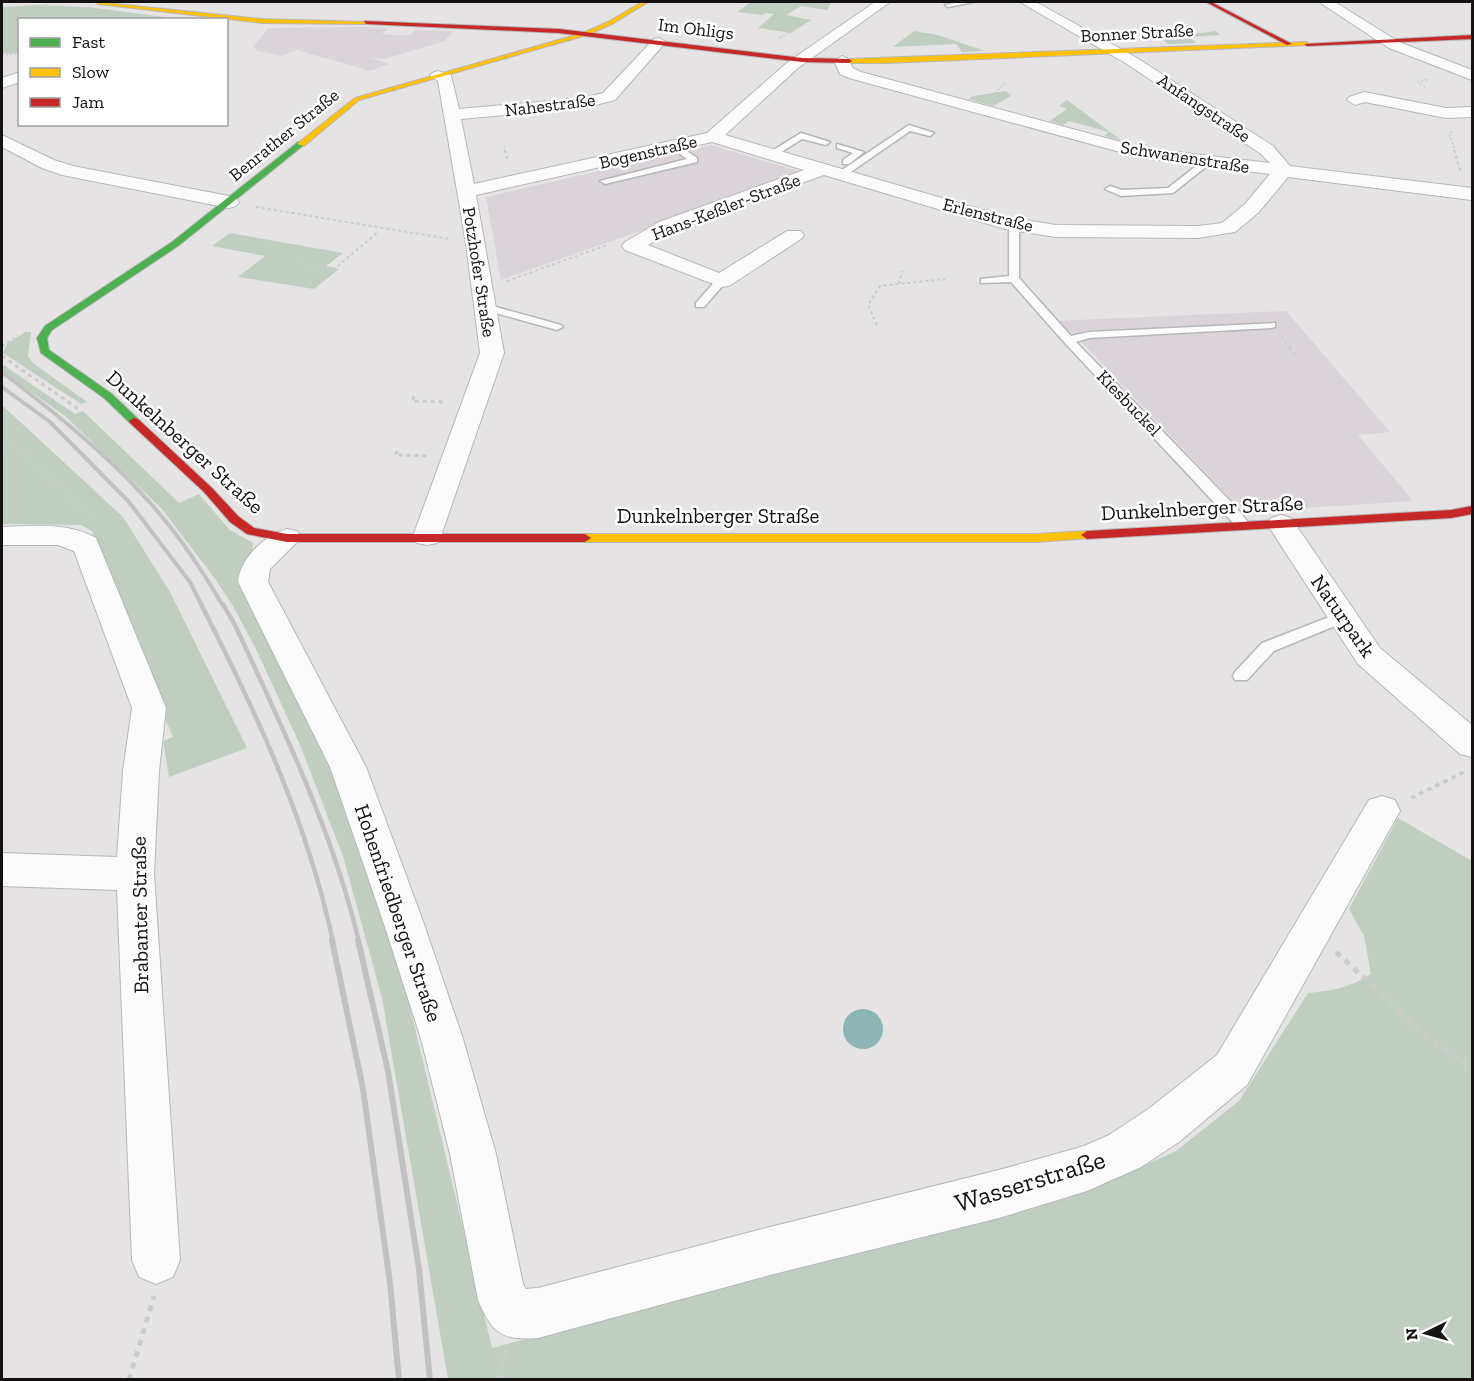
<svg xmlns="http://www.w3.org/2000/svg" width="1474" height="1381" font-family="'Zilla Slab',serif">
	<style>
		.built { fill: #dad3d9 }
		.green { fill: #c0cec2 }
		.water { fill: #8eb5b6 }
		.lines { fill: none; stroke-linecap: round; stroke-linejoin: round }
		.lane-casing { stroke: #b7b6b7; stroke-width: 3 }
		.street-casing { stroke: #b7b6b7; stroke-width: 2 }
		.fast-casing { stroke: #b7b6b7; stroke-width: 2 }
		.slow-casing { stroke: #b7b6b7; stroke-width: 2 }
		.jam-casing { stroke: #b7b6b7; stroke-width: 2 }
		.path-far4 { stroke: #cccbcb; stroke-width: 1.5; stroke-dasharray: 2 2; stroke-linecap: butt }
		.path-far3 { stroke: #cccbcb; stroke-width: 2; stroke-dasharray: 3 3; stroke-linecap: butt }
		.path-far2 { stroke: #cccbcb; stroke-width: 3; stroke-dasharray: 4 4; stroke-linecap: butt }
		.path-far1 { stroke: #cccbcb; stroke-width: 4; stroke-dasharray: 4.5 4.5; stroke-linecap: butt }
		.path { stroke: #cccbcb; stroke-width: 5; stroke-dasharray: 6 6; stroke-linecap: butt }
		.lane { fill: #fbfbfb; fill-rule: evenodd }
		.street { fill: #fbfbfb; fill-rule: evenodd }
		.fast { fill: #4caf50; fill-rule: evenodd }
		.slow { fill: #ffc107; fill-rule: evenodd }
		.jam { fill: #c62828; fill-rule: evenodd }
		.rail-far2 { stroke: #c2c1c1; stroke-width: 4 }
		.rail-far1 { stroke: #c2c1c1; stroke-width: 4.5 }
		.rail { stroke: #c2c1c1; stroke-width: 6 }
		.labels { text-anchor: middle; stroke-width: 5; stroke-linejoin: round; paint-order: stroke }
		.far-street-label { font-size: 18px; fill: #131112; stroke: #fff }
		.street-label { font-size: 21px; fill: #131112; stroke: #fff }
		.near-street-label { font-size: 26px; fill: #131112; stroke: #fff }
	</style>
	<rect width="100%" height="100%" fill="#e5e3e4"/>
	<g class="built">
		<path d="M365,27L388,28L382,34L389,35H411L415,30L453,31L445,41L384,59L369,57L389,64L370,71L297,50L282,56L254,50L257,48L253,47L268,28Z"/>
		<path d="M711,145L804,173L501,280L486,197Z"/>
		<path d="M1286,311L1390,432L1358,435L1413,501L1259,511L1244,509L1230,498L1073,333L1064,330L1055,321Z"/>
	</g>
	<g class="green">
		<path d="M751,2H823L831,3L827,10L801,6L786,15L811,20L791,33L758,28L774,14L766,13L762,15L737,12Z"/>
		<path d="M37,5L88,7L179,19L20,20L19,53L2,54V7Z"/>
		<path d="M1182,24L1193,34L1216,31L1220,35L1189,37L1196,43L1168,44L1150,29H1164L1167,34L1175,33L1174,31L1180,29L1172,26Z"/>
		<path d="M914,31L938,35L985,51L962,52L956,44L893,47Z"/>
		<path d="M1006,91L1011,96L993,106L968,99L973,96Z"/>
		<path d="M1067,100L1121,140L1104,136L1109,132L1069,121L1063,125L1050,121L1067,109L1059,106Z"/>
		<path d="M230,233L343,253L326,266L339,269L314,289L238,277L265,256L212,246Z"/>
		<path d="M25,332H31L28,356L33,363L87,402L81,404L3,353L7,344Z"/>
		<path d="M2,364L75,414L83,411L179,503L199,494L230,530L253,543L252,555L318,736L369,862L405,987L492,1348L1104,1184L1176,1151L1239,1101L1308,993C1332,991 1351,987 1371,974L1364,936L1349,909L1398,818L1472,861V1379H448L382,998L343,856L300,745L256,649L233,606L216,580L162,509L65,416L2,371Z"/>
		<path d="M2,405L123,517L170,592L247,748L169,777L163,741L173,737L112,593L92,531L81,525L2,524Z"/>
	</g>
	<circle class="water" cx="863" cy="1029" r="20"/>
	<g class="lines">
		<defs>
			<g id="lane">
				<path d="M959,2H974L948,7L945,5Z"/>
				<path d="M909,125L934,133L930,136L910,131L845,176H839V172Z"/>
				<path d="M801,133L830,142L826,145L802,139L775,156L767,154Z"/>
				<path d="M675,143L697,158V162L605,184L600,181L687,159L672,148L671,146Z"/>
				<path d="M837,144L864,152L849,164H843V160L853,153L837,148Z"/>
				<path d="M1204,160L1212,162L1173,193L1121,196L1105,189L1110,186L1122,190L1168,188Z"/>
				<path d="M1014,222L1019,225V278L1071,336L1089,332L1275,323V327L1271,328L1089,338L1076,342L1236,507L1251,526L1249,529H1239L1064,342L1011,282L981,283V279L1009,276V225Z"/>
				<path d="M721,278L725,279V283L704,307H696V303L717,279Z"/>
				<path d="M485,304L561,325L563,327L557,330L481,309L479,307Z"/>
				<path d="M1342,612L1347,613L1350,617L1347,621L1274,651L1247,680H1235L1233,676L1235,672L1262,643Z"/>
			</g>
			<g id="street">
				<path d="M875,2H890L798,68L725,135L1007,217L1056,225L1198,226L1222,223L1245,204L1270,174L1142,158L849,78L840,74L834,61L842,56L847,58L853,68L861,72L1143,148L1270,163L1261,154L1127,64L1020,2H1036L1137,58L1273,146L1290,166L1472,188V200L1288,177L1259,212L1235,232L1198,238L1056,237L1005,229L824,175L673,230L648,245L719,273L787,231H801L804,235L801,239L729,286L721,287L625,250L622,246L625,242L659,222L804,170L712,142L476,195L504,353L441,536L437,543L427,545L417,543L413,536L480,353L466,243L438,81L430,76L432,73L438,71L451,75L459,109L584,98L603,93L654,39L659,38L666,42L615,100L584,108L461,119L474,184L707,133L788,62Z"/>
				<path d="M1319,2H1335L1399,42L1472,70V80L1389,48Z"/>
				<path d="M20,72V82L2,88V78Z"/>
				<path d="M1364,92L1446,108L1472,107V117L1446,118L1365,102L1355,105L1347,100L1349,97Z"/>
				<path d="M2,135L54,160L73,166L229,196L236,198L239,202L236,206L229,208L62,175L42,168L2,147Z"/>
				<path d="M1281,515L1291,518L1380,648L1472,725V757L1460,754L1358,664L1267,524L1271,518Z"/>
				<path d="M2,527C34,526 67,522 96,538L166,708L159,771L154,874L180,1260L173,1277L156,1284L139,1277L132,1260L117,890L2,886V853L117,857L123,771L132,708L74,551L58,545H2Z"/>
				<path d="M287,529L297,531L301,538L270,569L268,582L366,767L424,924L463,1039L496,1154L523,1284L526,1289L538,1288L770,1227L999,1170L1084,1146L1109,1135L1147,1110L1217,1055L1369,800L1382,796L1395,800L1400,811L1247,1085L1179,1142L1141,1167L1087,1191L999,1218L770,1275L538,1338C502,1341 492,1333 478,1300L450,1154L421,1039L384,924L330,767L238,582C240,558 265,535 287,529Z"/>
			</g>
			<path id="fast" d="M298,142L305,144L178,246L52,330L47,338L49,350L112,394L138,419V423H130L104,398L41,353L37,338L45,326L172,242Z"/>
			<g id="slow">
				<path d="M96,2L262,19L369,22L366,24L262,23L98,4Z"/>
				<path d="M642,2H648L612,24L587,35L359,100L304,146L297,144L355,98L583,33L608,22Z"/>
				<path d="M1307,42L1309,45L887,63H849L846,61L849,59Z"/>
				<path d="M1087,531L1091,532L1093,535L1091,538L1036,542H585L579,538L585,534H1036Z"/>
			</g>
			<g id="jam">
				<path d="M1206,2H1211L1292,44L1287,45Z"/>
				<path d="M364,21L559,29L802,58L849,59L852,61L849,63L802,62L559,33L366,24Z"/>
				<path d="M1472,35V39L1307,46L1304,44Z"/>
				<path d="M134,418L138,419L212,488L238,516L254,528L287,534H585L591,538L585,542H287L247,534L230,522L204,492L130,423L129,421Z"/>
				<path d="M1472,506V514L1451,518L1087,539L1081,535L1087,531L1451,510Z"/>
			</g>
		</defs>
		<use href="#lane" class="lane-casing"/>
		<use href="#street" class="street-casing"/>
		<use href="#fast" class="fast-casing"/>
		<use href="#slow" class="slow-casing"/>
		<use href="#jam" class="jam-casing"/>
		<g class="path-far4">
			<path d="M42,6L47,4"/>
			<path d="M77,20L80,16"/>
			<path d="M780,38L802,24"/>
			<path d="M2,55L20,54"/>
			<path d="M1425,87L1418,82L1429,79"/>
			<path d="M995,93L1005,83"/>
			<path d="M1452,131L1450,136L1455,151"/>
			<path d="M504,146L505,151"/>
		</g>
		<g class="path-far3">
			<path d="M505,150L508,161"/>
			<path d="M1454,150L1461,173"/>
			<path d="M256,207L450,239"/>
			<path d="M297,263L334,269L377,233"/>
			<path d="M507,281L607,245"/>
			<path d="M899,284L902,271"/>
			<path d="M877,325L868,305L880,286L945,279"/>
			<path d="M1281,337L1290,348"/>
			<path d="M2,346L18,335"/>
		</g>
		<g class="path-far2">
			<path d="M1289,347L1295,354"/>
			<path d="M2,356L77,408L82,406"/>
			<path d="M414,396L412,401L446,402"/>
			<path d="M2,447H17L94,519"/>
			<path d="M397,451L395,455L427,456"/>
		</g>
		<path class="path-far1" d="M1411,798L1466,771"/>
		<g class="path">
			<path d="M1336,952L1434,1042L1472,1068"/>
			<path d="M129,1380L154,1296"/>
			<path d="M499,1380L505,1350"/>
		</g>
		<use href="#lane" class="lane"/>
		<use href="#street" class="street"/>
		<use href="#fast" class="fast"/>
		<use href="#slow" class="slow"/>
		<use href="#jam" class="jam"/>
		<g class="rail-far2">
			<path d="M2,372C51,410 101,449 143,495C173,527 201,568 223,606"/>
			<path d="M2,387L50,422L129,502L190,582L202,606"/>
		</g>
		<g class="rail-far1">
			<path d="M201,604C256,712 308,823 333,942"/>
			<path d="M223,604L236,627C283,729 333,832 359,942"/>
		</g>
		<g class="rail">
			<path d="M332,940L363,1089L390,1283L399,1380"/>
			<path d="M358,940L388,1071L419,1269L430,1380"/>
		</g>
	</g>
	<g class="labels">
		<g class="far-street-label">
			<text transform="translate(696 29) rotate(7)" y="6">Im Ohligs</text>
			<text transform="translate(1137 33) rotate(-3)" y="6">Bonner Straße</text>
			<text transform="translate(550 105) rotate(-7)" y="6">Nahestraße</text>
			<text transform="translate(1204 108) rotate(34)" y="6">Anfangstraße</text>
			<text transform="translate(284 135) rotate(-39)" y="6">Benrather Straße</text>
			<text transform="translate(648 152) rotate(-13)" y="6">Bogenstraße</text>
			<text transform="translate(1185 157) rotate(9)" y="6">Schwanenstraße</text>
			<text transform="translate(726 207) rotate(-21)" y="6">Hans-Keßler-Straße</text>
			<text transform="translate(988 215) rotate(14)" y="6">Erlenstraße</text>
			<text transform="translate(479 272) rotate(81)" y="6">Potzhofer Straße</text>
			<text transform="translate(1129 403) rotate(46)" y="6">Kiesbuckel</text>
		</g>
		<g class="street-label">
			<text transform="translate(185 442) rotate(42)" y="7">Dunkelnberger Straße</text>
			<text transform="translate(1202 508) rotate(-3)" y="7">Dunkelnberger Straße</text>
			<text x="718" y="523">Dunkelnberger Straße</text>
			<text transform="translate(1343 616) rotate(55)" y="7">Naturpark</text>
			<text transform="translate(398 913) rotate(71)" y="7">Hohenfriedberger Straße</text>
			<text transform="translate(140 915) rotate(-91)" y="7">Brabanter Straße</text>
		</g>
		<g class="near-street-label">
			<text transform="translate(1030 1181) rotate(-17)" y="9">Wasserstraße</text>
		</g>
	</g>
	<rect width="1474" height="1381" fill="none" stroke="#131112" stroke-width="6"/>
	<rect x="18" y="18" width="210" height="108" fill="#ffffff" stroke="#a1a0a0" stroke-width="1.5"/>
	<rect x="30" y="38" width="30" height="9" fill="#4caf50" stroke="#a1a0a0" stroke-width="1.5"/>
	<text x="72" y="48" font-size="18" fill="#131112">Fast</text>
	<rect x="30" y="68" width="30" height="9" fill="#ffc107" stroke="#a1a0a0" stroke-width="1.5"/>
	<text x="72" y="78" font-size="18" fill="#131112">Slow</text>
	<rect x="30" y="98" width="30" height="9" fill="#c62828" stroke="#a1a0a0" stroke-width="1.5"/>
	<text x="72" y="108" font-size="18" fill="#131112">Jam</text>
	<g transform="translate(1426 1333) rotate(265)" stroke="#ffffff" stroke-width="4.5" paint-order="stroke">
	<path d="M0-4.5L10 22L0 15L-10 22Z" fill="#131112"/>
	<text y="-9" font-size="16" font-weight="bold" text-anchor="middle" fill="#131112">N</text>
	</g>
</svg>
